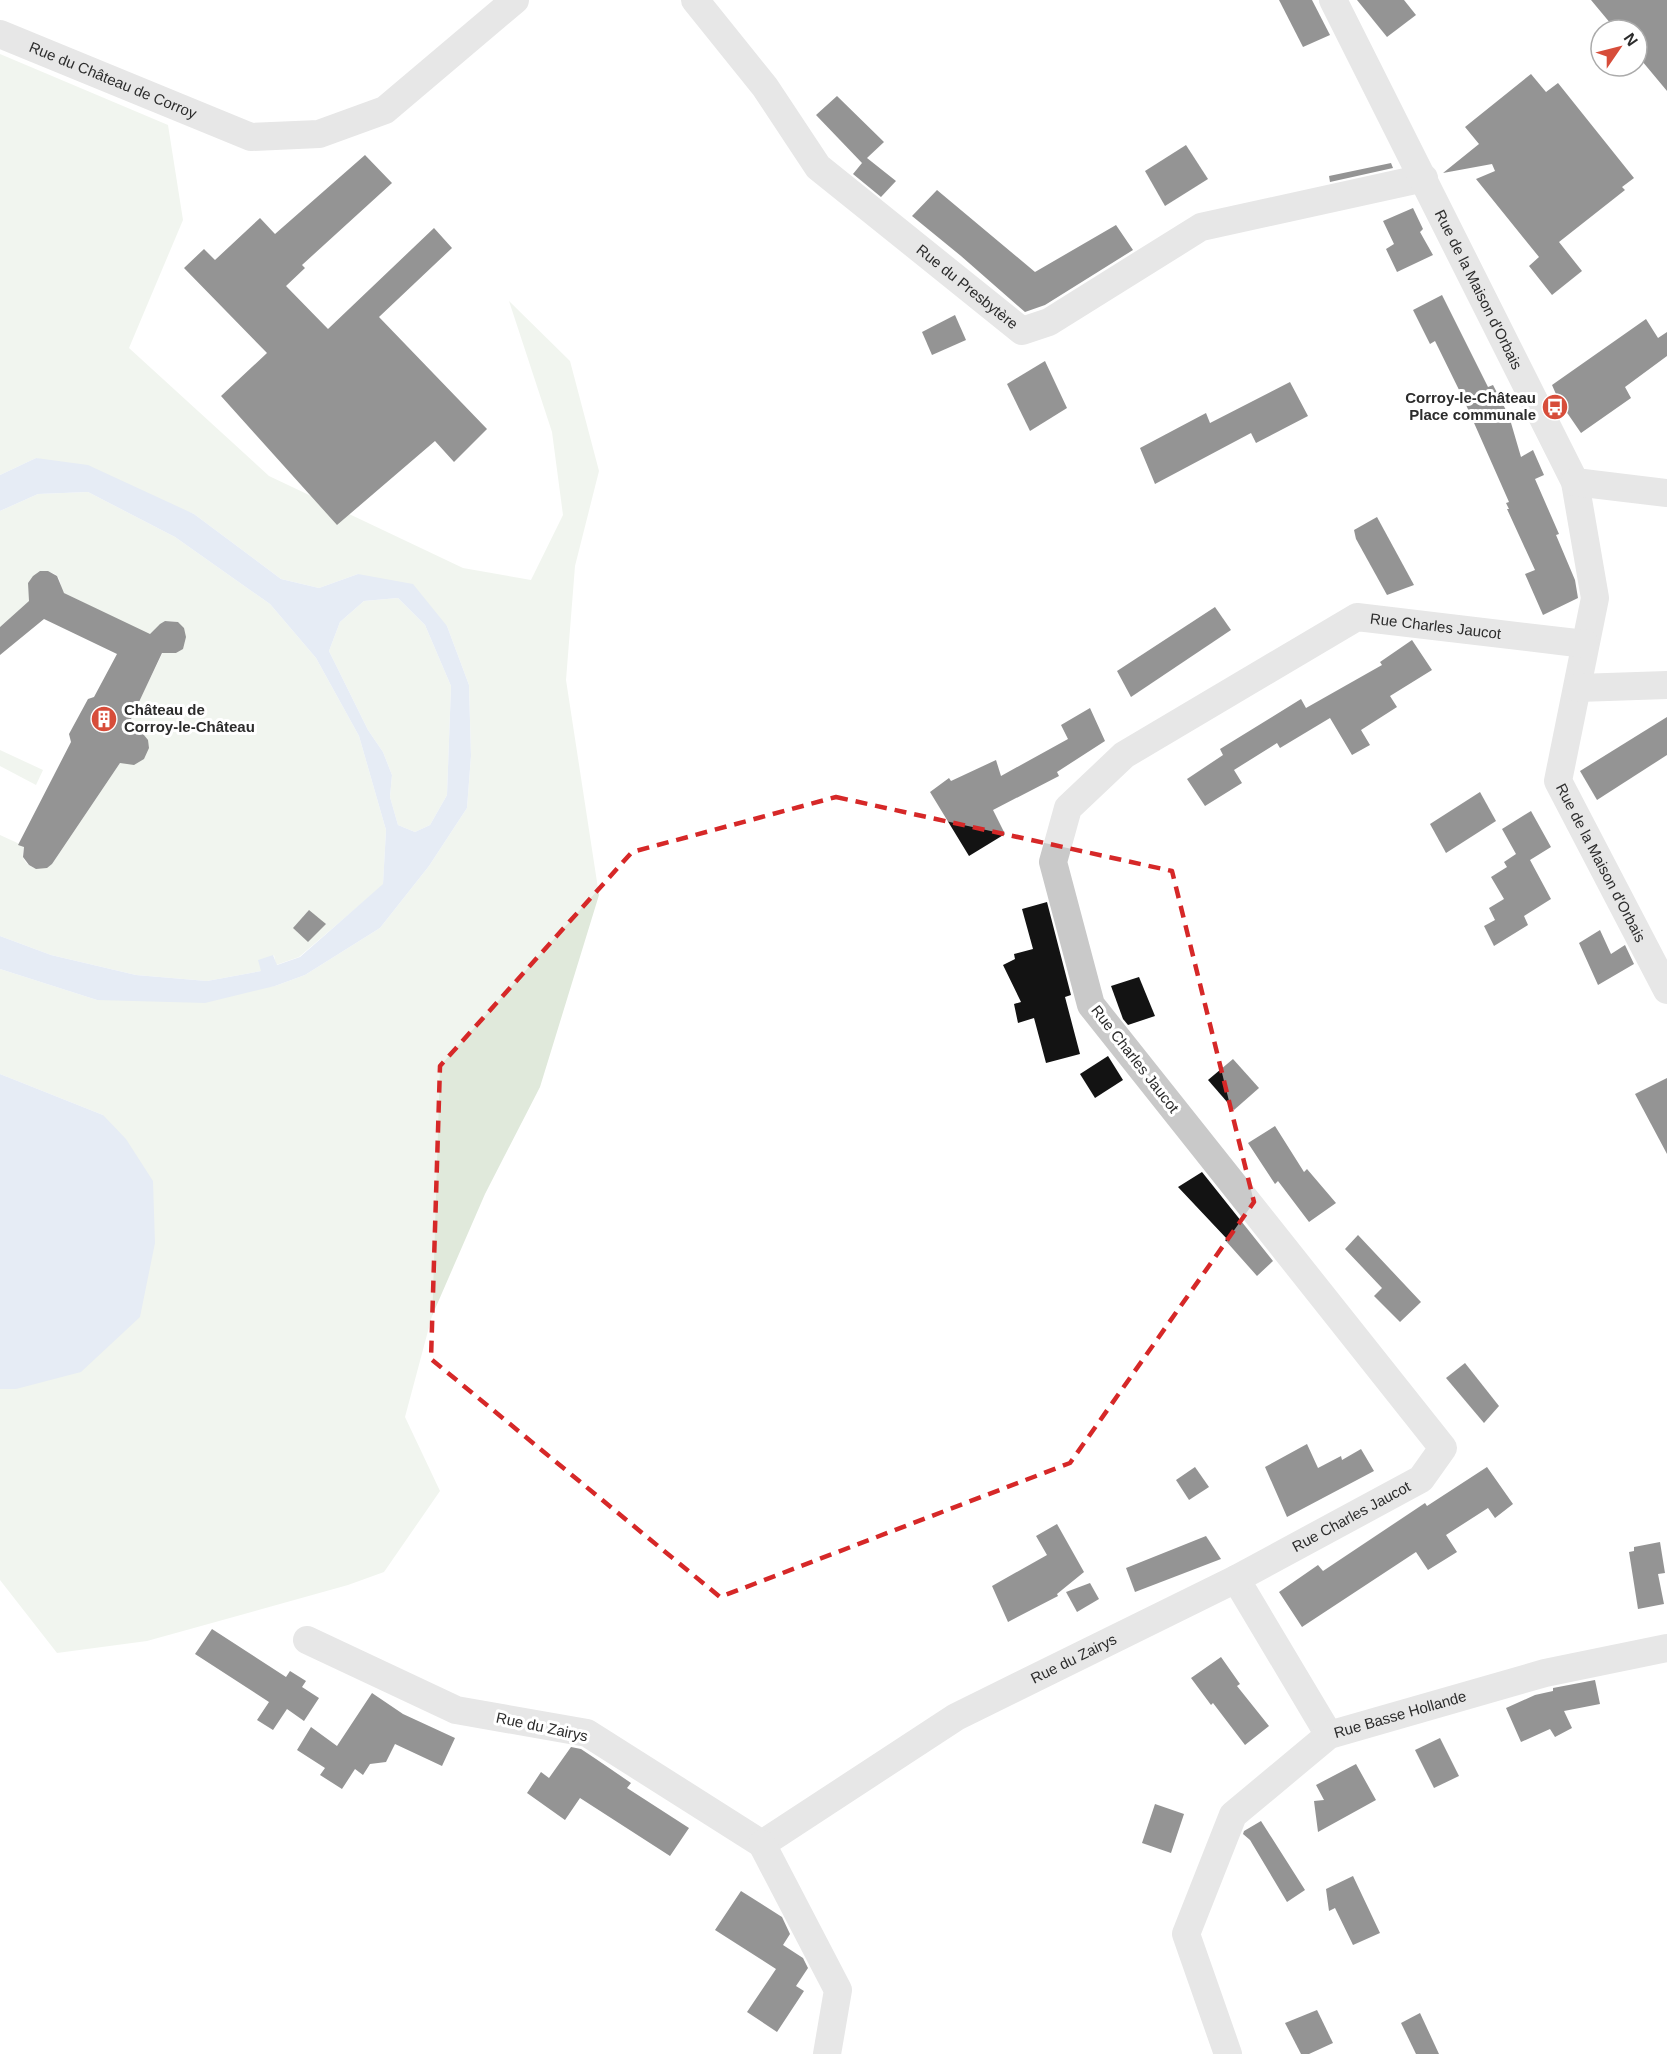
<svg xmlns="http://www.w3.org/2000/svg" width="1667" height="2054" font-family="Helvetica,sans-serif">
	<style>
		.green { fill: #e0e9db }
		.water { fill: #c8d5e8; fill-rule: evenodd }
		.building { fill: #131313 }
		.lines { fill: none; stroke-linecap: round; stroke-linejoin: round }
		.minor { stroke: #c9c9c9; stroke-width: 28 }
		.marked { fill: none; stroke: #d62828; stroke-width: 4.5; stroke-dasharray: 12 8; stroke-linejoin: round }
		.labels { text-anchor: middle; stroke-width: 6; stroke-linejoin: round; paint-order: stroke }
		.street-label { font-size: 15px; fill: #2c2c2c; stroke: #fff }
		.poi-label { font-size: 15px; font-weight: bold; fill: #2c2c2c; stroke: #fff; text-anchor: end }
	</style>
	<rect width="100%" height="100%" fill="#fff"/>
	<g class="green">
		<path d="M0,54L168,125L183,220L129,348L269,476L463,568L531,580L563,515L552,432L509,301L570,361L599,471L575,566L566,680L599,895L540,1087L485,1194L432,1316L405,1417L440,1491L384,1572L348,1585L147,1641L57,1653L0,1580V1389H16L103,1115L0,1074V969L97,1000L275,986L305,975L380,928L429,866L467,808L471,756L469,685L447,626L358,574L319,588L281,579L194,514L36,458L0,475Z"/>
		<path d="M88,492L175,537L270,604L316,658L359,736L386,830L383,885L299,957L276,965L274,955L261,971L207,981L136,975L51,955L0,936V835L24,846C24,850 22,853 23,857C27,870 43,871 52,864L120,763L149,748C147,735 140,729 129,722L163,652L176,653C188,645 187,633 178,622L165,621L155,629L153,637L60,591C65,569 39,565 28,583L33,598L0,627V511L38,494Z"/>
		<path d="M398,598L425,625L451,686L447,795L430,825L415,832L398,825L390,797L392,775L383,752L368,730L329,651L340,622L364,601Z"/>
		<path d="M0,750L43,770L36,785L0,766Z"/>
	</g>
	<g class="water">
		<path d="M36,458L88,465L194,514L281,579L319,588L358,574L413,584L447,626L469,685L471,756L467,808L429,866L380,928L305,975L275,986L205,1003L97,1000L0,969V936L51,955L136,975L207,981L261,971L258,960L273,955L277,965L300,957L383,884L386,830L359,736L316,658L270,604L175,537L88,492L38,494L0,511V475ZM398,598L425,625L451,686L447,795L430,825L415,832L398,825L390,797L392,775L383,752L368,730L329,651L340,622L364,601Z"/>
		<path d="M0,1074L103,1115L126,1139L153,1181L155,1243L140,1317L81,1372L16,1389H0Z"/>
	</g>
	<g class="building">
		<path d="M1279,0H1312L1330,35L1303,47Z"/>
		<path d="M1357,0H1404L1416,15L1387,37Z"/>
		<path d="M1591,0H1667V91L1637,55V30H1616Z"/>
		<path d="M1531,74L1546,92L1558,83L1634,178L1622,187L1625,190L1559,242L1582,271L1552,295L1529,266L1539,257L1476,179L1495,171L1492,164L1443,173L1479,144L1465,127Z"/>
		<path d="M837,96L884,142L867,158L896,181L881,197L853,174L862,163L816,115Z"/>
		<path d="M1186,145L1208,179L1165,206L1145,171Z"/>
		<path d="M365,155L392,183L302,265L305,268L286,286L328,329L434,228L452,248L379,317L487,429L454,462L435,441L337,525L221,396L267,353L184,268L204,249L215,260L260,218L275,234Z"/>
		<path d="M1391,163L1393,168L1330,182L1329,176Z"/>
		<path d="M937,190L1035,272L1116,225L1133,250L1045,305L1025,312L961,256L912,216Z"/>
		<path d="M1413,208L1423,229L1420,232L1433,255L1397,272L1386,249L1394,244L1383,221Z"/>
		<path d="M1442,295L1488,387L1493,385L1509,416L1521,457L1533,450L1544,475L1535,479L1559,534L1556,535L1575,580L1578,598L1543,615L1525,574L1535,570L1507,509H1509L1506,503L1509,502L1463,398L1435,341L1430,344L1413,310Z"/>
		<path d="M955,315L966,340L932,355L922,332Z"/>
		<path d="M1646,319L1658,338L1667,332V356L1625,387L1631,398L1581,433L1559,401L1552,385Z"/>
		<path d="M1045,361L1067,408L1030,431L1007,384Z"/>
		<path d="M1290,382L1308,416L1256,443L1251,433L1155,484L1140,448L1206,413L1210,423Z"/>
		<path d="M1377,517L1414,585L1387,595L1356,539L1354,530Z"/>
		<path d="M40,571H48L57,576L64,593L150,634L160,624L165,621L178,622L184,628L186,637L183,649L176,653H162L131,719L148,740L149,748L144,759L134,765L120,763L52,864L47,868L36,869L29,865L23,857L24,847L18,845L71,742L69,734L88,699L94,697L117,654L44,619L0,655V627L29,601L28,583L33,576Z"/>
		<path d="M1215,607L1231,630L1131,697L1117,671Z"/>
		<path d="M1412,640L1432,670L1390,696L1397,707L1361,730L1370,745L1352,755L1330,718L1280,748L1277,743L1234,770L1242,783L1205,806L1187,779L1223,755L1220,749L1301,699L1306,708L1382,665L1380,662Z"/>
		<path d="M1090,708L1105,741L1057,772L1059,776L993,810L1005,834L969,856L930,792L949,778L951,781L996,760L1001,776L1068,739L1061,725Z"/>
		<path d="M1667,717V755L1597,800L1580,771Z"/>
		<path d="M1480,792L1496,821L1446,853L1430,824Z"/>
		<path d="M1531,811L1551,847L1530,860L1551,899L1524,916L1528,925L1494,946L1484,926L1495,920L1489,908L1504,899L1491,877L1507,867L1504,862L1516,854L1502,829Z"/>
		<path d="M1047,902L1071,995L1065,997L1080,1054L1046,1063L1034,1018L1018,1023L1014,1004L1021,1002L1003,965L1015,959L1014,954L1033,949L1022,909Z"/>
		<path d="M309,910L326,924L308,942L293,928Z"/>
		<path d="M1600,930L1611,954L1625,945L1634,964L1598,985L1579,943Z"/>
		<path d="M1139,977L1155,1016L1128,1025L1123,1019L1111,986Z"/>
		<path d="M1108,1056L1123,1080L1095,1098L1080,1074Z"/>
		<path d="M1233,1059L1259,1088L1234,1110L1208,1080Z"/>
		<path d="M1667,1078V1154L1635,1094Z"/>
		<path d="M1275,1126L1304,1172L1307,1169L1336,1203L1309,1222L1278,1181L1275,1184L1248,1143Z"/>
		<path d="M1202,1172L1273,1261L1257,1276L1225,1240L1227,1239L1178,1187Z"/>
		<path d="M1358,1235L1421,1302L1400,1322L1374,1296L1382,1288L1345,1249Z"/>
		<path d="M1465,1363L1499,1406L1484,1423L1446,1378Z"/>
		<path d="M1307,1444L1318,1468L1341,1456L1342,1460L1361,1449L1374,1471L1287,1517L1265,1467Z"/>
		<path d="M1195,1467L1209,1487L1189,1500L1176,1480Z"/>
		<path d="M1487,1467L1513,1504L1495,1518L1488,1508L1446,1535L1457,1552L1428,1570L1416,1552L1302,1627L1279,1592L1318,1565L1323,1571L1425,1503L1427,1506Z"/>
		<path d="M1057,1524L1084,1572L1057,1594L1058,1596L1008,1622L992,1586L1047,1555L1036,1536Z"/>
		<path d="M1206,1536L1221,1559L1135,1592L1126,1568Z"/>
		<path d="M1660,1542L1665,1573L1658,1574L1664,1604L1638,1609L1629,1552L1634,1551V1547Z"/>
		<path d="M1090,1583L1099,1599L1077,1612L1066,1592Z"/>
		<path d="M212,1629L286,1677L290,1671L306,1681L302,1687L319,1698L304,1721L287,1709L273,1730L257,1720L269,1702L195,1654Z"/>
		<path d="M1221,1657L1240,1684L1237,1686L1269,1726L1245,1745L1213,1703L1211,1705L1191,1678Z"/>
		<path d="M1595,1680L1600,1704L1564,1711L1572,1728L1555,1737L1550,1729L1521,1742L1506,1708L1535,1695L1553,1691V1688Z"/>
		<path d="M372,1693L403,1714L455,1738L442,1766L395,1744L386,1762L370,1764L363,1775L355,1769L342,1789L320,1775L325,1768L297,1750L311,1727L337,1746Z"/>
		<path d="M1440,1738L1459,1776L1434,1788L1415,1750Z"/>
		<path d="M571,1747L581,1749L596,1759L631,1783L627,1788L689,1828L670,1856L580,1798L565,1820L527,1793L541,1772L549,1778Z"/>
		<path d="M1356,1764L1376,1800L1318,1832L1314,1801L1324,1800L1316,1785Z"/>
		<path d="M1155,1804L1184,1814L1171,1853L1142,1843Z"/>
		<path d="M1261,1821L1305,1890L1287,1902L1250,1840L1243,1834L1244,1831Z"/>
		<path d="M1353,1876L1380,1933L1353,1945L1335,1908L1329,1911L1326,1889Z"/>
		<path d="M741,1891L782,1917L790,1934L783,1945L803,1958L808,1968L796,1986L804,1991L777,2032L747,2012L776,1969L715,1930Z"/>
		<path d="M1317,2010L1333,2043L1309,2054H1301L1285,2023Z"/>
		<path d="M1420,2013L1439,2054H1416L1401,2023Z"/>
	</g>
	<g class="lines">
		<g class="minor">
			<path id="s1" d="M695,0L765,87L818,167L1022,331L1049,322L1201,227L1424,178"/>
			<path id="s2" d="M1333,0L1575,482L1595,598L1558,781L1667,990"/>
			<path id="s3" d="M0,34L251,137L319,134L385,110L515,0"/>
			<path d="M1575,482L1667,493"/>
			<path d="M1578,688L1667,685"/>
			<path d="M1236,1579L1329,1735"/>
			<path id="s4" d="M307,1640L456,1710L587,1733L762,1844L956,1717L1236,1579L1421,1479L1443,1448L1091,1005L1053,862L1068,808L1124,755L1357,617L1585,644"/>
			<path d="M762,1844L838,1990L827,2054"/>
			<path id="s5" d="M1228,2054L1186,1934L1233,1815L1329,1735L1545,1673L1667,1648"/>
		</g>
	</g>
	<path d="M0 0H1667V2054H0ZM836,797L1172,871L1254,1202L1070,1463L720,1597L431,1359L440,1066L632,852Z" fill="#fff" fill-opacity=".55" fill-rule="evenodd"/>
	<path class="marked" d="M836,797L1172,871L1254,1202L1070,1463L720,1597L431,1359L440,1066L632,852Z"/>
	<defs>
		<symbol id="bus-disc" viewBox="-11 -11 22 22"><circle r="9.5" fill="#d74d3a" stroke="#fff"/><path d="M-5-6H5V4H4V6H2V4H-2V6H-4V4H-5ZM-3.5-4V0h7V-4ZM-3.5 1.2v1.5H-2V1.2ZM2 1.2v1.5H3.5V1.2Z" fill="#fff"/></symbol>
		<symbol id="building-disc" viewBox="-11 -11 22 22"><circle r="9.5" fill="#d74d3a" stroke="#fff"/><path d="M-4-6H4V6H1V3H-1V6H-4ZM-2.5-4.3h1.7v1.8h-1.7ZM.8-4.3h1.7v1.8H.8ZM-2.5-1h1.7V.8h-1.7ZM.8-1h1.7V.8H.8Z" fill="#fff"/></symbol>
	</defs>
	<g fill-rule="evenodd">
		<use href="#bus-disc" x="1540" y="392" width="30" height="30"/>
		<use href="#building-disc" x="89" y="704" width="30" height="30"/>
	</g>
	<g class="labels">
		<g class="street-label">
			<text dy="5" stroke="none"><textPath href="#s3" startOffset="122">Rue du Château de Corroy</textPath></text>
			<text dy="5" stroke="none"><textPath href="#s1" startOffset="399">Rue du Presbytère</textPath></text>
			<text dy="5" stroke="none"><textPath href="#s2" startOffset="324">Rue de la Maison d'Orbais</textPath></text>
			<text dy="5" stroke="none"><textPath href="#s4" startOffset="2494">Rue Charles Jaucot</textPath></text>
			<text dy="5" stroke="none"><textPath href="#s2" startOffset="936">Rue de la Maison d'Orbais</textPath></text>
			<text transform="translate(1135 1059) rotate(52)" y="5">Rue Charles Jaucot</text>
			<text dy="5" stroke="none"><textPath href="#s4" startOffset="1180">Rue Charles Jaucot</textPath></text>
			<text dy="5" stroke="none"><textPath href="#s4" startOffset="868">Rue du Zairys</textPath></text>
			<text dy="5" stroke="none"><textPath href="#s5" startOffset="454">Rue Basse Hollande</textPath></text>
			<text transform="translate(542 1727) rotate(12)" y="5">Rue du Zairys</text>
		</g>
		<g class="poi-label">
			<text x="1536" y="403">Corroy-le-Château<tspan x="1536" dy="17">Place communale</tspan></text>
			<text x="124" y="715" text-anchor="start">Château de<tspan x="124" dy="17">Corroy-le-Château</tspan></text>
		</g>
	</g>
	<g transform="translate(1619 48) rotate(55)"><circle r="28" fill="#ffffff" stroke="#ababab" stroke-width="1.5"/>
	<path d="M0-4.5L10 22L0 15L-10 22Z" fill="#d74d3a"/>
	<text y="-9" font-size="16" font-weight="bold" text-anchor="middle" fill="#2c2c2c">N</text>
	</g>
</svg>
